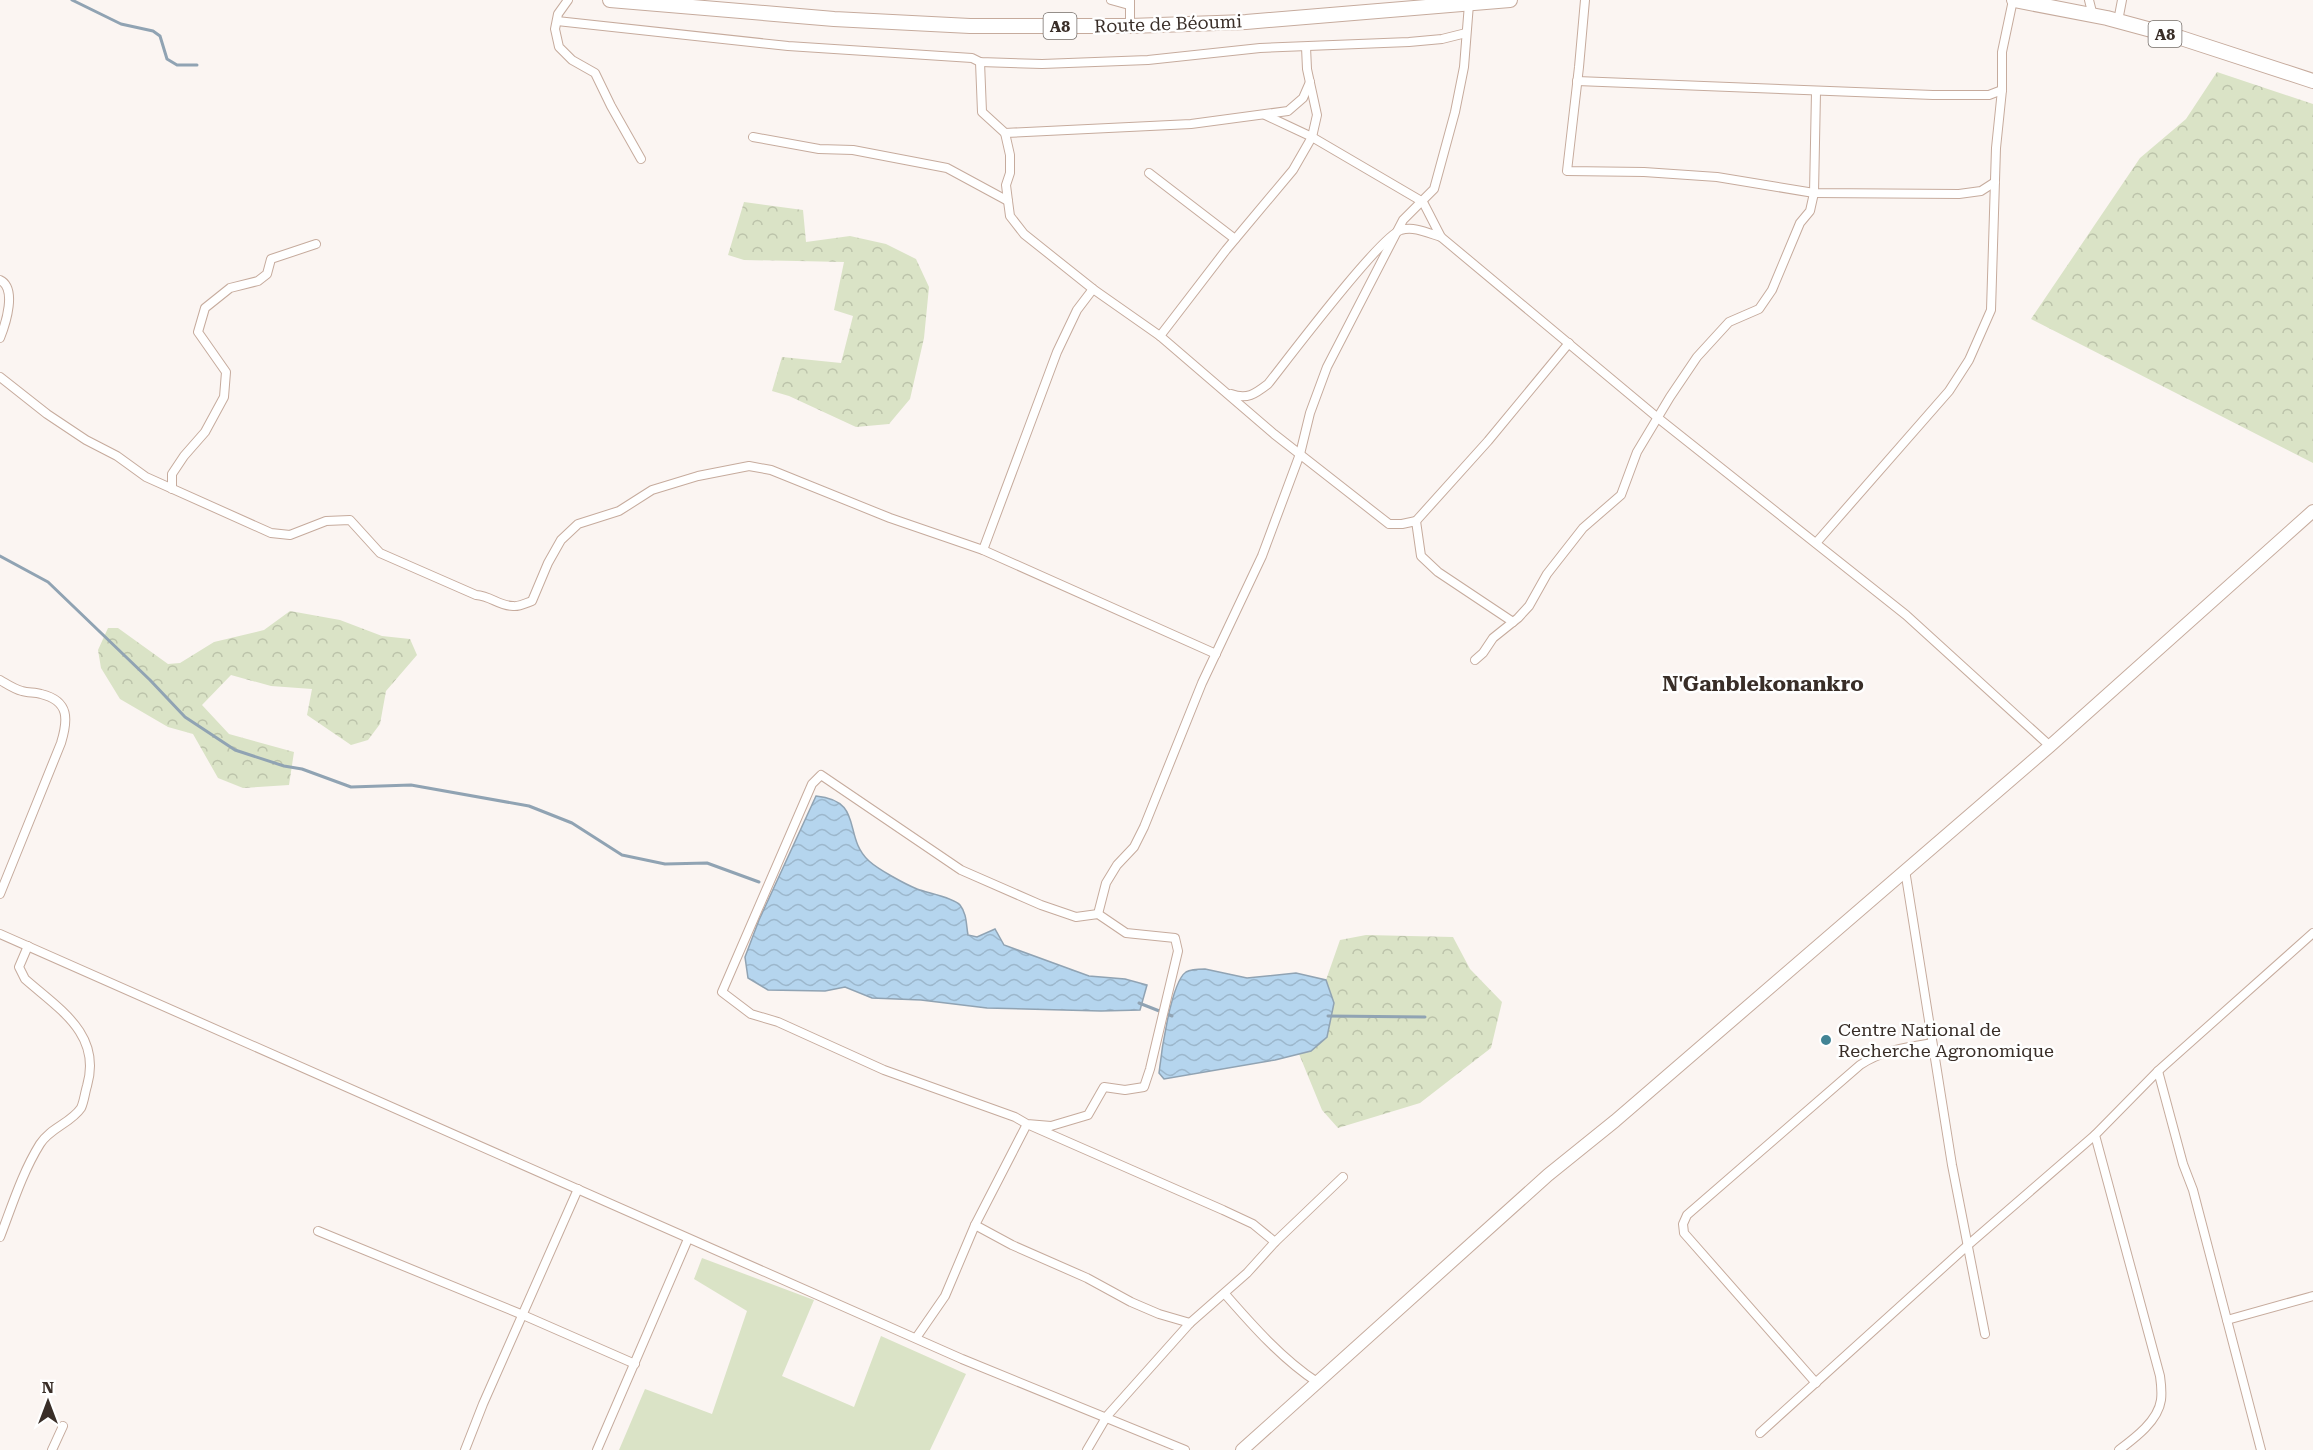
<svg xmlns="http://www.w3.org/2000/svg" width="2313" height="1450" font-family="'Roboto Serif',serif">
	<style>
		.green { fill: #dae3c6 }
		.forest { fill: url(#forest-crowns) }
		.water { fill: url(#water-waves); stroke: #90a3b3; stroke-width: 1.5 }
		.lines { fill: none; stroke-linecap: round; stroke-linejoin: round }
		.stream { stroke: #90a3b3; stroke-width: 3 }
		.minor-casing { stroke: #c6ab9d; stroke-width: 10 }
		.secondary-casing { stroke: #c6ab9d; stroke-width: 14 }
		.primary-casing { stroke: #c6ab9d; stroke-width: 16 }
		.minor { stroke: #fff; stroke-width: 8 }
		.secondary { stroke: #fff; stroke-width: 12 }
		.primary { stroke: #fff; stroke-width: 14 }
		.poi-dot { fill: #428495; stroke: #fff; stroke-width: 2 }
		.labels { text-anchor: middle; stroke-width: 5; stroke-linejoin: round; paint-order: stroke }
		.shield { fill: #fff; stroke: #746d68; stroke-width: 1.5 }
		.shield-label { font-size: 16px; font-weight: bold; fill: #392e28 }
		.street-label { font-size: 18px; fill: #392e28; stroke: #fff }
		.poi-label { font-size: 18px; fill: #392e28; stroke: #fff; text-anchor: start }
		.quarter-label { font-size: 21px; font-weight: bold; fill: #392e28; stroke: #fff }
	</style>
	<defs>
		<pattern id="forest-crowns" width="20" height="18" patternUnits="userSpaceOnUse" patternTransform="scale(1.5)"><rect width="20" height="18" fill="#dae3c6"/><path d="M2 6a3 3 0 1 1 6 0M12 15a3 3 0 1 1 6 0" fill="none" stroke="#bcc3aa"/></pattern>
		<pattern id="water-waves" width="16" height="10" patternUnits="userSpaceOnUse" patternTransform="scale(1.5)"><rect width="16" height="10" fill="#b5d5ee"/><path d="M0 5q4-4 8 0t8 0" fill="none" stroke="#9cb7cc"/></pattern>
	</defs>
	<rect width="100%" height="100%" fill="#fbf5f2"/>
	<path class="green" d="M702,1258L814,1300L782,1376L854,1407L881,1336L966,1374L930,1450H619L645,1389L712,1414L747,1311L694,1279Z"/>
	<g class="forest">
		<path d="M2217,72L2313,104V463L2031,319L2140,158L2186,119Z"/>
		<path d="M744,202L803,210L806,242L850,236L886,244L916,259L929,287L924,338L910,399L889,424L856,427L789,396L772,391L782,357L841,363L853,316L834,310L844,262L744,260L728,255Z"/>
		<path d="M290,611L340,620L382,636L410,639L417,655L386,691L380,724L368,740L351,745L307,715L312,689L271,686L231,675L202,705L229,734L294,752L289,785L243,788L218,778L193,734L168,727L120,699L101,668L98,650L108,628H118L168,664L180,663L214,642L264,630Z"/>
		<path d="M1366,935L1453,937L1470,969L1502,1002L1491,1048L1420,1103L1338,1128L1322,1110L1299,1054L1311,1051L1334,1003L1326,980L1340,940Z"/>
	</g>
	<g class="water">
		<path d="M816,796C865,801 842,836 869,861C879,870 905,884 917,889C927,893 953,897 960,905C967,914 966,924 968,935L977,937L995,929L1004,945L1089,976L1125,979L1147,985L1140,1010L1101,1011L987,1008L921,1000L872,998L845,987L825,991L768,990L748,978L745,957L759,920Z"/>
		<path d="M1205,969L1247,978L1296,973L1326,980L1334,1003L1327,1037L1311,1051L1275,1060L1164,1079L1159,1073C1161,1054 1171,982 1186,972C1191,969 1200,969 1205,969Z"/>
	</g>
	<g class="lines">
		<g class="stream">
			<path d="M72,0L121,24L153,31L160,36L167,59L177,65H197"/>
			<path d="M0,556L48,582L150,680L185,717L235,750L284,766L302,769L351,787L411,785L529,806L572,823L622,855L665,864L707,863L759,882"/>
			<path d="M1139,1003L1172,1016"/>
			<path d="M1328,1016L1425,1017"/>
		</g>
		<defs>
			<g id="minor">
				<path d="M568,0L558,14L555,29L559,47L572,60L595,73L611,106L641,159"/>
				<path d="M1111,0L1129,5"/>
				<path d="M1585,0L1579,67L1567,171L1644,172L1717,177L1814,193L1959,194L1981,191L1995,182"/>
				<path d="M2089,0L2093,16"/>
				<path d="M557,21L788,46L972,58L980,62L1042,64L1148,60L1260,48L1409,42L1442,39L1466,33"/>
				<path d="M2118,21L2122,0"/>
				<path d="M1130,26V0"/>
				<path d="M980,62L982,112L1005,133L1010,155V173L1006,185L1008,201L1010,216L1024,234L1093,289L1160,336L1274,434L1389,524H1402L1416,521L1421,556L1438,572L1513,622"/>
				<path d="M1577,81L1933,95H1989L2002,90"/>
				<path d="M1265,115L1312,137L1423,202L1441,237L1658,418L1906,615L2050,746"/>
				<path d="M1005,133L1191,124L1288,111L1303,98L1310,82"/>
				<path d="M753,137L819,149L853,150L947,168L1008,201"/>
				<path d="M1149,173L1235,239"/>
				<path d="M0,280C17,288 6,323 0,338"/>
				<path d="M1160,336L1226,250L1293,170L1312,137L1317,115L1307,69L1306,47"/>
				<path d="M0,377L47,414L86,440L117,456L146,477L271,533L290,535L326,521L350,520L380,553L476,595C491,596 499,606 513,606C519,607 526,603 532,601L548,563L561,540L578,524L619,511L652,490L698,476L749,466L771,470L890,518L983,550L1216,654"/>
				<path d="M1231,394C1247,400 1255,394 1268,384C1287,360 1381,235 1401,230C1414,226 1428,233 1441,237"/>
				<path d="M172,489V474L184,456L205,432L224,397L226,372L198,332L205,308L230,288L258,281L267,274L271,259L316,244"/>
				<path d="M1416,521L1488,441L1569,343"/>
				<path d="M1816,543L1949,391L1969,360L1991,310L1996,148L2002,90V52L2013,0"/>
				<path d="M983,550L1057,352L1077,310L1093,289"/>
				<path d="M1475,660L1483,653L1493,638L1518,618L1529,606L1547,574L1583,528L1621,495L1637,452L1670,397L1697,357L1729,322L1759,309L1772,290L1800,223L1810,211L1814,193L1816,92"/>
				<path d="M0,680C7,684 14,689 22,691C28,693 35,692 41,694C70,701 68,720 61,743L0,894"/>
				<path d="M1905,870L1952,1165L1985,1334"/>
				<path d="M1098,914L1106,883L1117,865L1134,847L1144,827L1202,683L1262,556L1300,454L1310,413L1327,367L1403,220L1434,189L1455,112L1464,67L1469,4"/>
				<path d="M0,934L962,1359L1185,1450"/>
				<path d="M2158,1071L2183,1164L2193,1190L2261,1450"/>
				<path d="M975,1225L1012,1245L1087,1278L1131,1302L1159,1314L1190,1323"/>
				<path d="M318,1231L523,1315L635,1364"/>
				<path d="M0,1237C12,1206 22,1173 40,1144C50,1128 71,1123 81,1108C84,1102 85,1092 87,1086C102,1034 59,1009 25,979L19,967L28,946"/>
				<path d="M1225,1294C1252,1325 1282,1359 1317,1382"/>
				<path d="M2227,1320L2313,1296"/>
				<path d="M916,1338L945,1296L975,1225L1027,1124L1051,1126L1088,1115L1104,1087L1125,1090L1144,1087L1150,1069L1178,951L1175,938L1126,933L1098,914L1076,917L1041,905L961,870L821,775L812,784L722,992L751,1014L778,1022L884,1070L1015,1117L1027,1124L1223,1210L1253,1224L1275,1242"/>
				<path d="M1816,1383L1684,1233L1683,1224L1687,1215L1860,1065C1880,1051 1907,1047 1932,1043"/>
				<path d="M1760,1433L1968,1245L2095,1135"/>
				<path d="M52,1450L63,1426"/>
				<path d="M465,1450L483,1404L578,1189"/>
				<path d="M597,1450L688,1239"/>
				<path d="M1087,1450L1107,1416L1190,1323L1247,1273L1275,1242L1343,1177"/>
				<path d="M2119,1450C2135,1438 2158,1421 2161,1400C2162,1392 2161,1383 2160,1376L2095,1135L2158,1071L2313,933"/>
			</g>
			<path id="secondary" d="M1242,1450L1548,1175L1615,1121L2050,746L2313,511"/>
			<g id="primary">
				<path d="M610,0L834,19L970,26H1130L1246,22L1510,0"/>
				<path d="M2014,0L2107,18L2181,38L2313,81"/>
			</g>
		</defs>
		<use href="#minor" class="minor-casing"/>
		<use href="#secondary" class="secondary-casing"/>
		<use href="#primary" class="primary-casing"/>
		<use href="#minor" class="minor"/>
		<use href="#secondary" class="secondary"/>
		<use href="#primary" class="primary"/>
	</g>
	<circle class="poi-dot" cx="1826" cy="1040" r="6"/>
	<g class="labels">
		<g class="shield">
			<rect x="1043.5" y="13" width="33" height="26" rx="4.5"/>
			<rect x="2148.5" y="21" width="33" height="26" rx="4.5"/>
		</g>
		<g class="shield-label">
			<text x="1060" y="32">A8</text>
			<text x="2165" y="40">A8</text>
		</g>
		<g class="street-label">
			<text transform="translate(1168 24) rotate(-2)" y="6">Route de Béoumi</text>
		</g>
		<g class="poi-label">
			<text x="1838" y="1036">Centre National de<tspan x="1838" dy="21">Recherche Agronomique</tspan></text>
		</g>
		<g class="quarter-label">
			<text x="1763" y="691">N'Ganblekonankro</text>
		</g>
	</g>
	<g transform="translate(48 1402)" stroke="#ffffff" stroke-width="4.5" paint-order="stroke">
	<path d="M0-4.5L10 22L0 15L-10 22Z" fill="#392e28"/>
	<text y="-9" font-size="16" font-weight="bold" text-anchor="middle" fill="#392e28">N</text>
	</g>
</svg>
